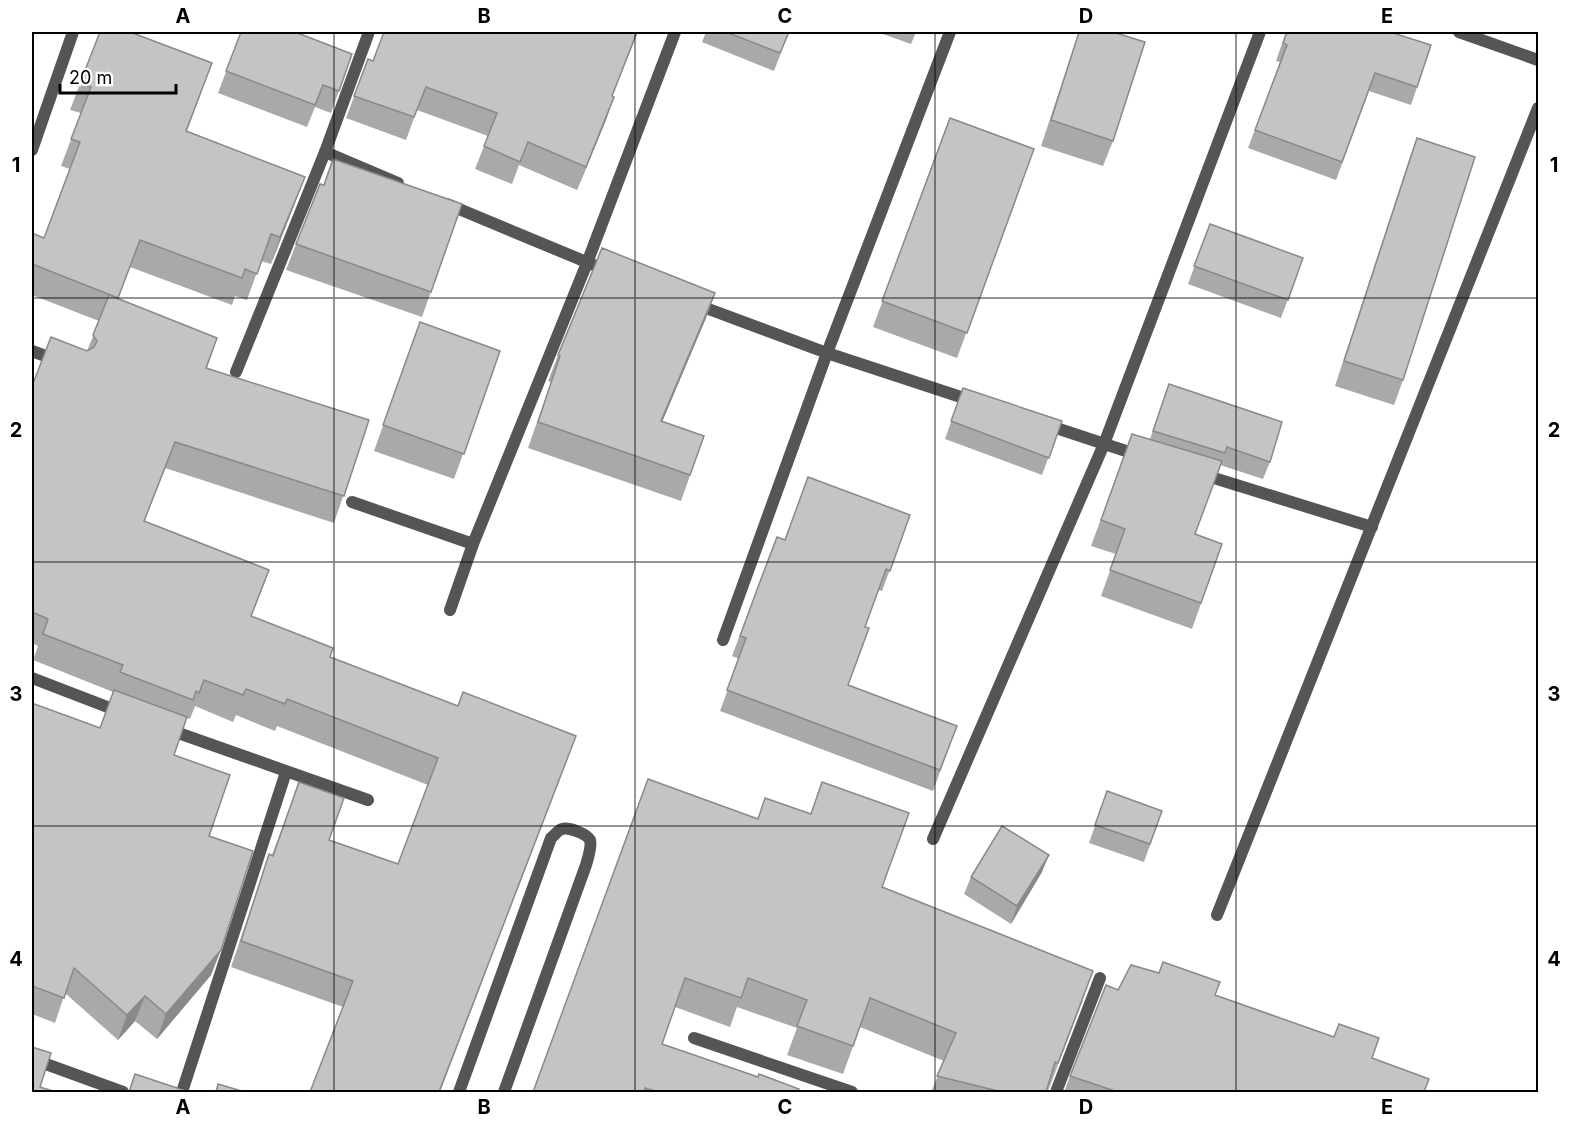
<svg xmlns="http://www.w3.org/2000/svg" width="1570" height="1124" font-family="Inter,sans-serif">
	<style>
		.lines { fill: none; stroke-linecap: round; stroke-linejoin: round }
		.service { stroke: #555; stroke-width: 12 }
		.minor { stroke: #555; stroke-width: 12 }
		.wall { fill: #a9a9a9 }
		.shaded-wall { fill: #898989 }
		.building { fill: #c4c4c4; stroke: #898989; stroke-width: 1.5 }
		.grid { fill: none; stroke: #000; stroke-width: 1.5; stroke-opacity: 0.55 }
		.neatline { fill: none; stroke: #000; stroke-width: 2 }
		.grid-label { font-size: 20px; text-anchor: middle; font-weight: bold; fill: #000 }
	</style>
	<rect width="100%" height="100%" fill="#fff"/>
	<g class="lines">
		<path class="service" d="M352,502L473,544"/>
		<g class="minor">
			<path d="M1459,32L1538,60"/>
			<path d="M32,150L73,32"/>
			<path d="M325,152L398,183"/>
			<path d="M447,204L608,271"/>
			<path d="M695,304L827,353L976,402"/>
			<path d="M32,351L59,361"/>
			<path d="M236,372L325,152L369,32"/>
			<path d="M1044,424L1141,456"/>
			<path d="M1201,474L1372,527"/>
			<path d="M450,610L473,544L587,263L675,32"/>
			<path d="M723,640L827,353L950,32"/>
			<path d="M32,678L123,713"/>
			<path d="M167,729L368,800"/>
			<path d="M933,839L1104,444L1260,32"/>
			<path d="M1217,915L1538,108"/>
			<path d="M694,1038L852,1092"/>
			<path d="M32,1059L123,1092"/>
			<path d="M182,1092L286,772"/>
			<path d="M459,1092L551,838C554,836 558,830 562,829C569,827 587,834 590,840C592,846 588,858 586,865L504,1092"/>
			<path d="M1056,1092L1100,978"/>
		</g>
	</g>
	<g class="wall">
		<path d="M100,32H130L212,63L187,131L305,177L271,264L261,261L247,300L235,296L232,305L130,267L118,299L217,338L207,368L369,420L334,523L165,468L144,521L269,570L251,617L333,648L330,657L458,706L463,692L576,736L440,1092H310L343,1007L231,967L269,854L272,855L299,782L344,798L329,840L398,864L428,785L277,726L275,731L236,715L233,722L195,706L190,719L187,718L174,755L230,775L209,836L253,851L211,975L157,1039L135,1021L118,1040L65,993L55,1023L32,1014V703L100,728L113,692L33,660L38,646L32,643V380L34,381L51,337L87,351L99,321L32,295V233L44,238L70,169L61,166L81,113L70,110Z"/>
		<path d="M241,32L352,54L331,113L315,107L307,127L218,93Z"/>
		<path d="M706,32H789L774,71L702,42Z"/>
		<path d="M877,32H916L911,44Z"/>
		<path d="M1079,32L1113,141L1103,166L1041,146Z"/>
		<path d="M1286,32H1390L1417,87L1411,105L1369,91L1336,180L1248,148L1280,62L1276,61Z"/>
		<path d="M368,59L373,61L612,96L606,120L577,190L519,165L512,184L475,169L488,136L417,110L406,140L346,118Z"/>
		<path d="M950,118L1034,149L957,358L873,327Z"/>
		<path d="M1417,138L1403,380L1394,405L1335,386L1408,163Z"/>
		<path d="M323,185L462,204L422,317L286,270L296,244Z"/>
		<path d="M1210,224L1303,258L1281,318L1188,284Z"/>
		<path d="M715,293L706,318L662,421L704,436L681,501L528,448L551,382L548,381L558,355Z"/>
		<path d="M420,322L500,351L454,479L374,451Z"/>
		<path d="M1169,384L1270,462L1263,479L1220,465L1195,534L1222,544L1192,629L1101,596L1116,554L1091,546L1132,434L1150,439Z"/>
		<path d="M963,388L1062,421L1042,475L945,439Z"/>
		<path d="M910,515L882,591L878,590L865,627L848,685L957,726L933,791L720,711L739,659L732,656L758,587L785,540Z"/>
		<path d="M648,779L882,887L1083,1000L1048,1091H1047L1046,1092H931L944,1061L860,1027L843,1074L787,1055L797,1028L737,1007L730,1027L675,1007L662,1044L797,1092H533Z"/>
		<path d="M1107,791L1162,811L1144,862L1089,843Z"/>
		<path d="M1042,872L1011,924L964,894L971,877Z"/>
		<path d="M1118,990L1215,995L1372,1058L1426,1092H1064L1070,1076Z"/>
	</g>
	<g class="shaded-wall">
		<path d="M637,32H638L603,118L612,96Z"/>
		<path d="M614,97L606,120L577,190L586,167Z"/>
		<path d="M305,177L295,203L271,264L280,237Z"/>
		<path d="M715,293L706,318L652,446L661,421Z"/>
		<path d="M175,442L165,468L134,548L144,521Z"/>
		<path d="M1049,855L1042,872L1011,924L1017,906Z"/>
		<path d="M221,950L211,975L157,1039L166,1014Z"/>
		<path d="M145,996L135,1021L118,1040L127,1015Z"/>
	</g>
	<g class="building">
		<path d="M100,32H130L212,63L186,131L305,177L280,237L271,234L257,274L245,269L242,278L140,240L118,298L32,264V233L44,238L80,142L71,139L91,87L80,83Z"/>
		<path d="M241,32H295L352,54L339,91L323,85L315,105L226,71Z"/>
		<path d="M384,32H637L612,96L614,97L586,167L528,142L520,162L484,146L497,113L426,87L414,117L354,96L368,59L373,61Z"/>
		<path d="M726,32H789L780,53Z"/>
		<path d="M1079,32H1113L1145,42L1113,141L1051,120Z"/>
		<path d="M1287,32H1390L1431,45L1417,87L1375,73L1342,162L1255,130L1287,45L1283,43Z"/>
		<path d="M950,118L1034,149L967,333L882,301Z"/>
		<path d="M1417,138L1475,157L1403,380L1344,361Z"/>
		<path d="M333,159L462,204L431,292L296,244L320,184L324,185Z"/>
		<path d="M1210,224L1303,258L1288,300L1194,266Z"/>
		<path d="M602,248L715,293L661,421L704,436L690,475L538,422L560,356L558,355Z"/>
		<path d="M109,295L217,338L206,368L369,420L344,496L175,442L144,521L269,570L251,616L333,648L330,657L458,706L463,692L576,736L439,1092H310L353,981L241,941L269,854L273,856L299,782L344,798L329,840L398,864L438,758L287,699L285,704L246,689L243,695L204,680L199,693L196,691L193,700L120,672L123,665L43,634L48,619L32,612V380L34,381L51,337L87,351L94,347L97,341L93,335Z"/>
		<path d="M420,322L500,351L464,454L383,425Z"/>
		<path d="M1169,384L1282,422L1270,462L1227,447L1225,453L1153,431Z"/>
		<path d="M963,388L1062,421L1049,458L951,421Z"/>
		<path d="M1132,434L1222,461L1195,534L1222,544L1201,603L1110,570L1125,529L1101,520Z"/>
		<path d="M808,477L910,515L890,571L886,569L865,627L869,628L848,685L957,726L940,770L727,690L746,638L740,636L758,587L777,537L785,540Z"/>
		<path d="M114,690L187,717L174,755L230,775L209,836L253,851L221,950L166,1014L145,996L127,1015L74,968L64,998L32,986V703L100,728Z"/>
		<path d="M648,779L758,819L765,798L811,814L822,782L909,813L882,887L1093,971L1058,1063L1055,1062L1046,1092H1002L937,1076L956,1033L870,998L853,1046L797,1026L807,1000L748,978L741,998L685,978L662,1044L758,1077L759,1074L799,1089L797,1092H658L645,1088L644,1092H533Z"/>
		<path d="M1107,791L1162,811L1150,844L1095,825Z"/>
		<path d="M1002,826L1049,855L1017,906L971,877Z"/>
		<path d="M1163,962L1220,982L1215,995L1334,1037L1339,1024L1379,1038L1372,1058L1429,1079L1424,1092H1426H1118L1070,1076L1106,985L1118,990L1131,965L1159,973Z"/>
		<path d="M32,1047L51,1053L40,1087L56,1092H32Z"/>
		<path d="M135,1074L189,1092H129Z"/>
		<path d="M218,1084L245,1092H216Z"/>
	</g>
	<path class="grid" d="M334,32V1092M635,32V1092M935,32V1092M1236,32V1092M32,298H1538M32,562H1538M32,826H1538"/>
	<rect width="1570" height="1124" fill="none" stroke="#ffffff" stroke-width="66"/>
	<path d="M60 84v9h116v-9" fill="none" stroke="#000000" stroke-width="3"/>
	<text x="69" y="84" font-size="18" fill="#000000" stroke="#ffffff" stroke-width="4.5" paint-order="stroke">20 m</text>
	<rect x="33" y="33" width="1504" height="1058" class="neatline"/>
	<g class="grid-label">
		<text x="183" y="23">A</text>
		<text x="484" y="23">B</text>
		<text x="785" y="23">C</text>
		<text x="1086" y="23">D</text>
		<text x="1387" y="23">E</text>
		<text x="16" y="172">1</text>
		<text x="1554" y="172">1</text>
		<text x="16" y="437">2</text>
		<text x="1554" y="437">2</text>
		<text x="16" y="701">3</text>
		<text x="1554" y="701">3</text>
		<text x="16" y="966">4</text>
		<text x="1554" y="966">4</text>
		<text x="183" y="1114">A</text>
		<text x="484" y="1114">B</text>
		<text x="785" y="1114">C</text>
		<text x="1086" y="1114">D</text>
		<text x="1387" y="1114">E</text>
	</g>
</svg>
